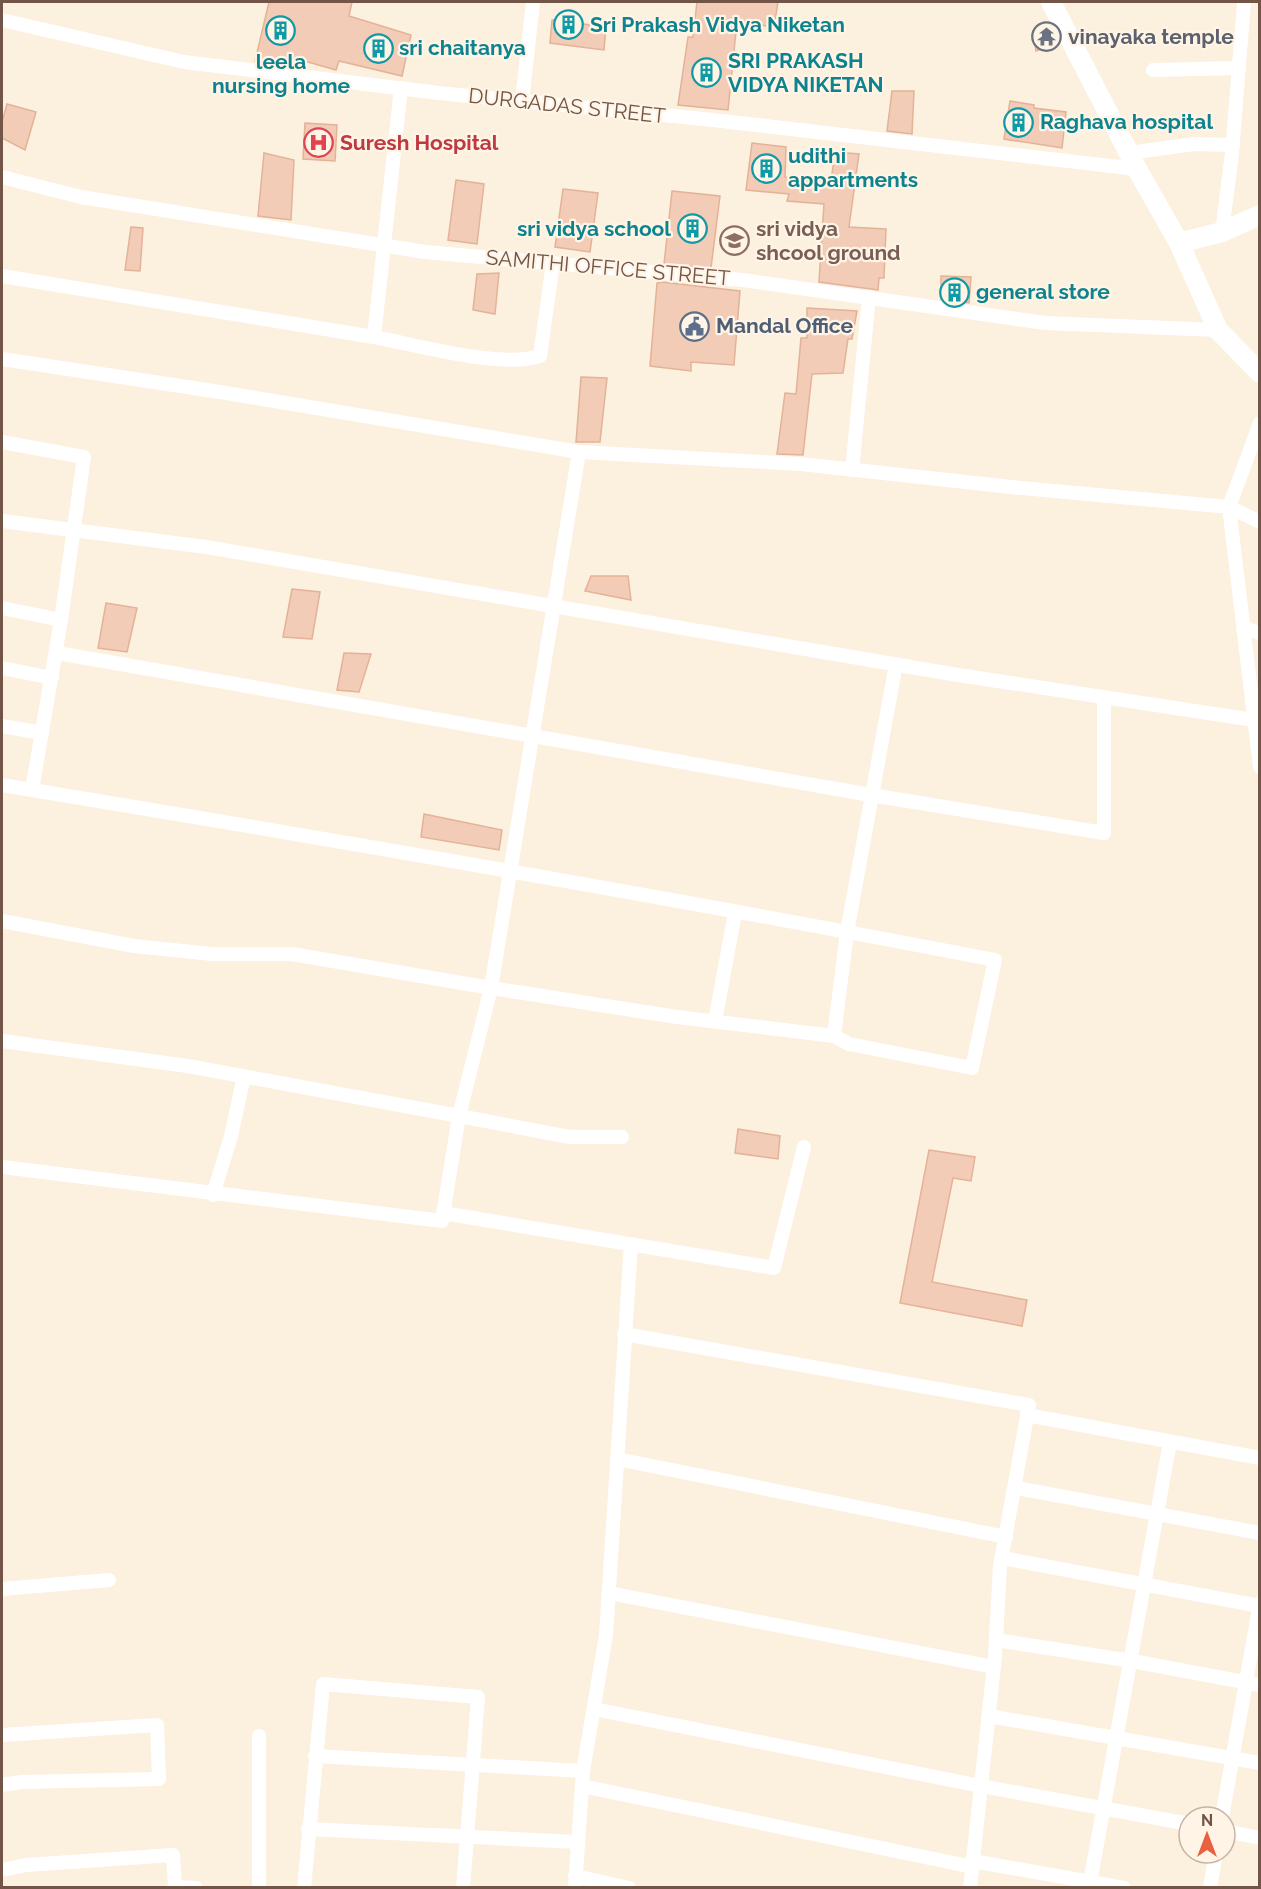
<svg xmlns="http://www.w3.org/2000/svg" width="1261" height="1889" font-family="Raleway,sans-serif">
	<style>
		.building { fill: #f2ccb6; stroke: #e4b297; stroke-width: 1.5 }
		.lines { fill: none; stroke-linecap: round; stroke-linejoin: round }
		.street { stroke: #fff; stroke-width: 14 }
		.secondary { stroke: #fff; stroke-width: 20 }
		.labels { text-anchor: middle; stroke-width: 4.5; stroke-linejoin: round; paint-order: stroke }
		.culture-label { font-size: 21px; font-weight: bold; fill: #0d838f; stroke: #fff4e5; text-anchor: start }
		.worship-label { font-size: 21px; font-weight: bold; fill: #5b616d; stroke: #fff4e5; text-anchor: start }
		.street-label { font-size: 21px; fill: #725547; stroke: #fff4e5 }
		.health-label { font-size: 21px; font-weight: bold; fill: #be3a42; stroke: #fff4e5; text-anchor: start }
		.education-label { font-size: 21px; font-weight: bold; fill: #785e54; stroke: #fff4e5; text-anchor: start }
		.service-label { font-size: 21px; font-weight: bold; fill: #4e5e75; stroke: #fff4e5; text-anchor: start }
	</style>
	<rect width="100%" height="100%" fill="#fcf0df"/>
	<g class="building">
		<path d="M269,2H352L349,16L411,35L402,76L339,61L336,70L294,58L292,66L255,61Z"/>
		<path d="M697,2H778L774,27L737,22L728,110L678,105L688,37H693Z"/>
		<path d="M552,20L606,27L604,50L550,43Z"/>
		<path d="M1050,26L1058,43L1036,51L1033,31Z"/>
		<path d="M892,91H914L912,134L887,131Z"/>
		<path d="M1010,101L1034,105V108L1066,112L1062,148L1004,139Z"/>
		<path d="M7,104L36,112L25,150L2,138V122Z"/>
		<path d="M305,123L337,125L335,161L303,159Z"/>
		<path d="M752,143L786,147L785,177L831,181L835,152L859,154L849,227L886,229L884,278H879L878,290L819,282L824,204L787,201L789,194L746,190Z"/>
		<path d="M264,153L294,160L291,220L258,216Z"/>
		<path d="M456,180L484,184L477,244L448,240Z"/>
		<path d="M563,189L598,193L590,252L555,247Z"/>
		<path d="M672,191L720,196L711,268L664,264Z"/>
		<path d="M131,227L143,228L140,271L125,270Z"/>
		<path d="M499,273L495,314L473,310L477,274Z"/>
		<path d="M941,276L971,277L969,303L941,299Z"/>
		<path d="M662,282L740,291L734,365L691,362V371L650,366L657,283Z"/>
		<path d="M807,308L857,311L852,339H848L843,373L812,374L803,455L777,454L785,393L796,394L801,338H807Z"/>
		<path d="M581,377L607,378L600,442H576Z"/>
		<path d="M591,576H628L631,600L585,591Z"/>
		<path d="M292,589L320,592L312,639L283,637Z"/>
		<path d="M106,603L137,608L127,652L98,648Z"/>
		<path d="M344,653L371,654L359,692L337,690Z"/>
		<path d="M424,814L502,830L499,850L421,837Z"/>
		<path d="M738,1129L780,1136L778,1159L735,1153Z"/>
		<path d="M929,1150L975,1157L971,1181L953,1178L932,1282L1027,1300L1022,1326L900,1303Z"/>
	</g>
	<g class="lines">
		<g class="street">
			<path d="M2,20L184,62L439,93L713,120L1137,169"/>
			<path d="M1153,70L1239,68"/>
			<path d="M522,101L533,2"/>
			<path d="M1129,153L1194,144L1233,145"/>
			<path d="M2,177L81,197L425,252L743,280L1045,323L1218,330"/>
			<path d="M1222,232L1232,153L1244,2"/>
			<path d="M2,276L374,337L401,88"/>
			<path d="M374,337C417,345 501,369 540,356L553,263"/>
			<path d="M2,359L220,392L579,452L801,464L1011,487L1229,507L1260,522"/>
			<path d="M1260,423L1229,507L1260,767"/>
			<path d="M2,442L84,457L61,620L2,608"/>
			<path d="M852,470L869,297"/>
			<path d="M2,521L206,547L952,674L1254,720L1260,726"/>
			<path d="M1243,628L1260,633"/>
			<path d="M57,653L871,795L1104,833V697"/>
			<path d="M2,668L52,678"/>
			<path d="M2,726L42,733"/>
			<path d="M2,785L32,790L61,620"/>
			<path d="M32,790C353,843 674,898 995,960L972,1068L849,1044L834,1036L847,932L896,664"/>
			<path d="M2,921L134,946L212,954H292L491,988L579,452"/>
			<path d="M715,1021L735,913"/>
			<path d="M2,1041L188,1066L459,1116L491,988L677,1017L834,1036"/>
			<path d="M2,1167L442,1221L459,1116L570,1137H622"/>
			<path d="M213,1195L231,1136L244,1076"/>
			<path d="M443,1213L774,1268L804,1147"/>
			<path d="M624,1334L1029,1405L1000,1566L995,1656L970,1888"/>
			<path d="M1027,1415L1260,1458"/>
			<path d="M617,1459L1006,1537"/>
			<path d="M1016,1488L1260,1533"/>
			<path d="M1002,1558L1260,1606"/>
			<path d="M2,1589L109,1580"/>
			<path d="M609,1593L994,1667"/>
			<path d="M996,1640L1132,1661L1260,1685"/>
			<path d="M594,1709L981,1786L1189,1824"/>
			<path d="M989,1716L1260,1763"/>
			<path d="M2,1735L157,1725L159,1779L21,1782L2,1785"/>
			<path d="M259,1736V1888"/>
			<path d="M315,1756L583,1771"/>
			<path d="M582,1786L973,1867"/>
			<path d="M1222,1817L1260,1603"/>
			<path d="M308,1829L577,1842"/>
			<path d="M1225,1831L1260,1838"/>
			<path d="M973,1861L1124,1888"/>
			<path d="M2,1870L26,1865L173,1855L175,1887L196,1888"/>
			<path d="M575,1876L629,1888"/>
			<path d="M304,1888L323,1684L478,1697L463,1888"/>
			<path d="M575,1888L583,1771L606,1635L631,1244"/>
			<path d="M1089,1888L1170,1442"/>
			<path d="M1210,1888L1216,1853"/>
		</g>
		<g class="secondary">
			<path d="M1051,2L1137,169L1179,243L1218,330L1260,373"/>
			<path d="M1179,243L1222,232L1260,215"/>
		</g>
	</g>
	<defs>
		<symbol id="building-ring" viewBox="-11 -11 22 22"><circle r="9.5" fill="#fff4e5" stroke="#0f9aa8" stroke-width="1.5"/><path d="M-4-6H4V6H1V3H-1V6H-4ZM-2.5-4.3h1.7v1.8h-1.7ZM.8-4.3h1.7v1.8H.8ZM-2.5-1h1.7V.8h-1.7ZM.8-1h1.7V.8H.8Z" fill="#0f9aa8"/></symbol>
		<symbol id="temple-ring" viewBox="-11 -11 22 22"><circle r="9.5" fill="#fff4e5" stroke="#6b7280" stroke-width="1.5"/><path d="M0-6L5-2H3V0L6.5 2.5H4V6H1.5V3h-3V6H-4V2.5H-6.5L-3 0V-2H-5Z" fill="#6b7280"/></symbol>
		<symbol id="hospital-ring" viewBox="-11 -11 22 22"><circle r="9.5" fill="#fff4e5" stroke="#e0444e" stroke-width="1.5"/><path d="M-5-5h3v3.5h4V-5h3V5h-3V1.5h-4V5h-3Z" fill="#e0444e"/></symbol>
		<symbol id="school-ring" viewBox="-11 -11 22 22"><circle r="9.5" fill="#fff4e5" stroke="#8d6e63" stroke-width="1.5"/><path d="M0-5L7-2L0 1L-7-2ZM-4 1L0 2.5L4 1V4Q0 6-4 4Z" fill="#8d6e63"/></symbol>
		<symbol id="civic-ring" viewBox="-11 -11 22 22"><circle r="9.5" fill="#fff4e5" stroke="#5c6f8a" stroke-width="1.5"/><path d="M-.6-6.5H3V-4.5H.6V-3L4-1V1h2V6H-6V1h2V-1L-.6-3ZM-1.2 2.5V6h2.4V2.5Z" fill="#5c6f8a"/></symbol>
	</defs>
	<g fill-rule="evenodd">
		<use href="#building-ring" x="552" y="8" width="33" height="33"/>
		<use href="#building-ring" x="264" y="14" width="33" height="33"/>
		<use href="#temple-ring" x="1030" y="20" width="33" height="33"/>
		<use href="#building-ring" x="362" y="32" width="33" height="33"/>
		<use href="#building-ring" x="690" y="56" width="33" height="33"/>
		<use href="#building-ring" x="1002" y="106" width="33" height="33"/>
		<use href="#hospital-ring" x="302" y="126" width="33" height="33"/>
		<use href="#building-ring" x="750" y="152" width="33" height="33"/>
		<use href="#building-ring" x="676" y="212" width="33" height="33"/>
		<use href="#school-ring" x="718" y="224" width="33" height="33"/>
		<use href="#building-ring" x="938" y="276" width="33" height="33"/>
		<use href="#civic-ring" x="678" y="310" width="33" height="33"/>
	</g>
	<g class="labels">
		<g class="culture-label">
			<text x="590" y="32">Sri Prakash Vidya Niketan</text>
			<text x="399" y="55">sri chaitanya</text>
			<text x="728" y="68">SRI PRAKASH<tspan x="728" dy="24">VIDYA NIKETAN</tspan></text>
			<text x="281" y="69" text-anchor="middle">leela<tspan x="281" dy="24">nursing home</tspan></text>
			<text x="1040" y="129">Raghava hospital</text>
			<text x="788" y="163">udithi<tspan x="788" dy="24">appartments</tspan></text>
			<text x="671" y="236" text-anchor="end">sri vidya school</text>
			<text x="976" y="299">general store</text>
		</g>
		<g class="worship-label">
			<text x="1068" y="44">vinayaka temple</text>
		</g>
		<g class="street-label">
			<text transform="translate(567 106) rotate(6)" y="7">DURGADAS STREET</text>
			<text transform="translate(608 268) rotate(5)" y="7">SAMITHI OFFICE STREET</text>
		</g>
		<g class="health-label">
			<text x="340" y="150">Suresh Hospital</text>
		</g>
		<g class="education-label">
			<text x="756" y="236">sri vidya<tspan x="756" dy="24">shcool ground</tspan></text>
		</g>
		<g class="service-label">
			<text x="716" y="333">Mandal Office</text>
		</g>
	</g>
	<rect width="1261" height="1889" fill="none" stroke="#725547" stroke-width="6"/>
	<g transform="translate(1207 1835)"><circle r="28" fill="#fff4e5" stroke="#c7b4a6" stroke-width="1.5"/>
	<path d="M0-4.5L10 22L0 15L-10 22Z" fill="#e86242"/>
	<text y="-9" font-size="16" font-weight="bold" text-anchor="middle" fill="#725547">N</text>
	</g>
</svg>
